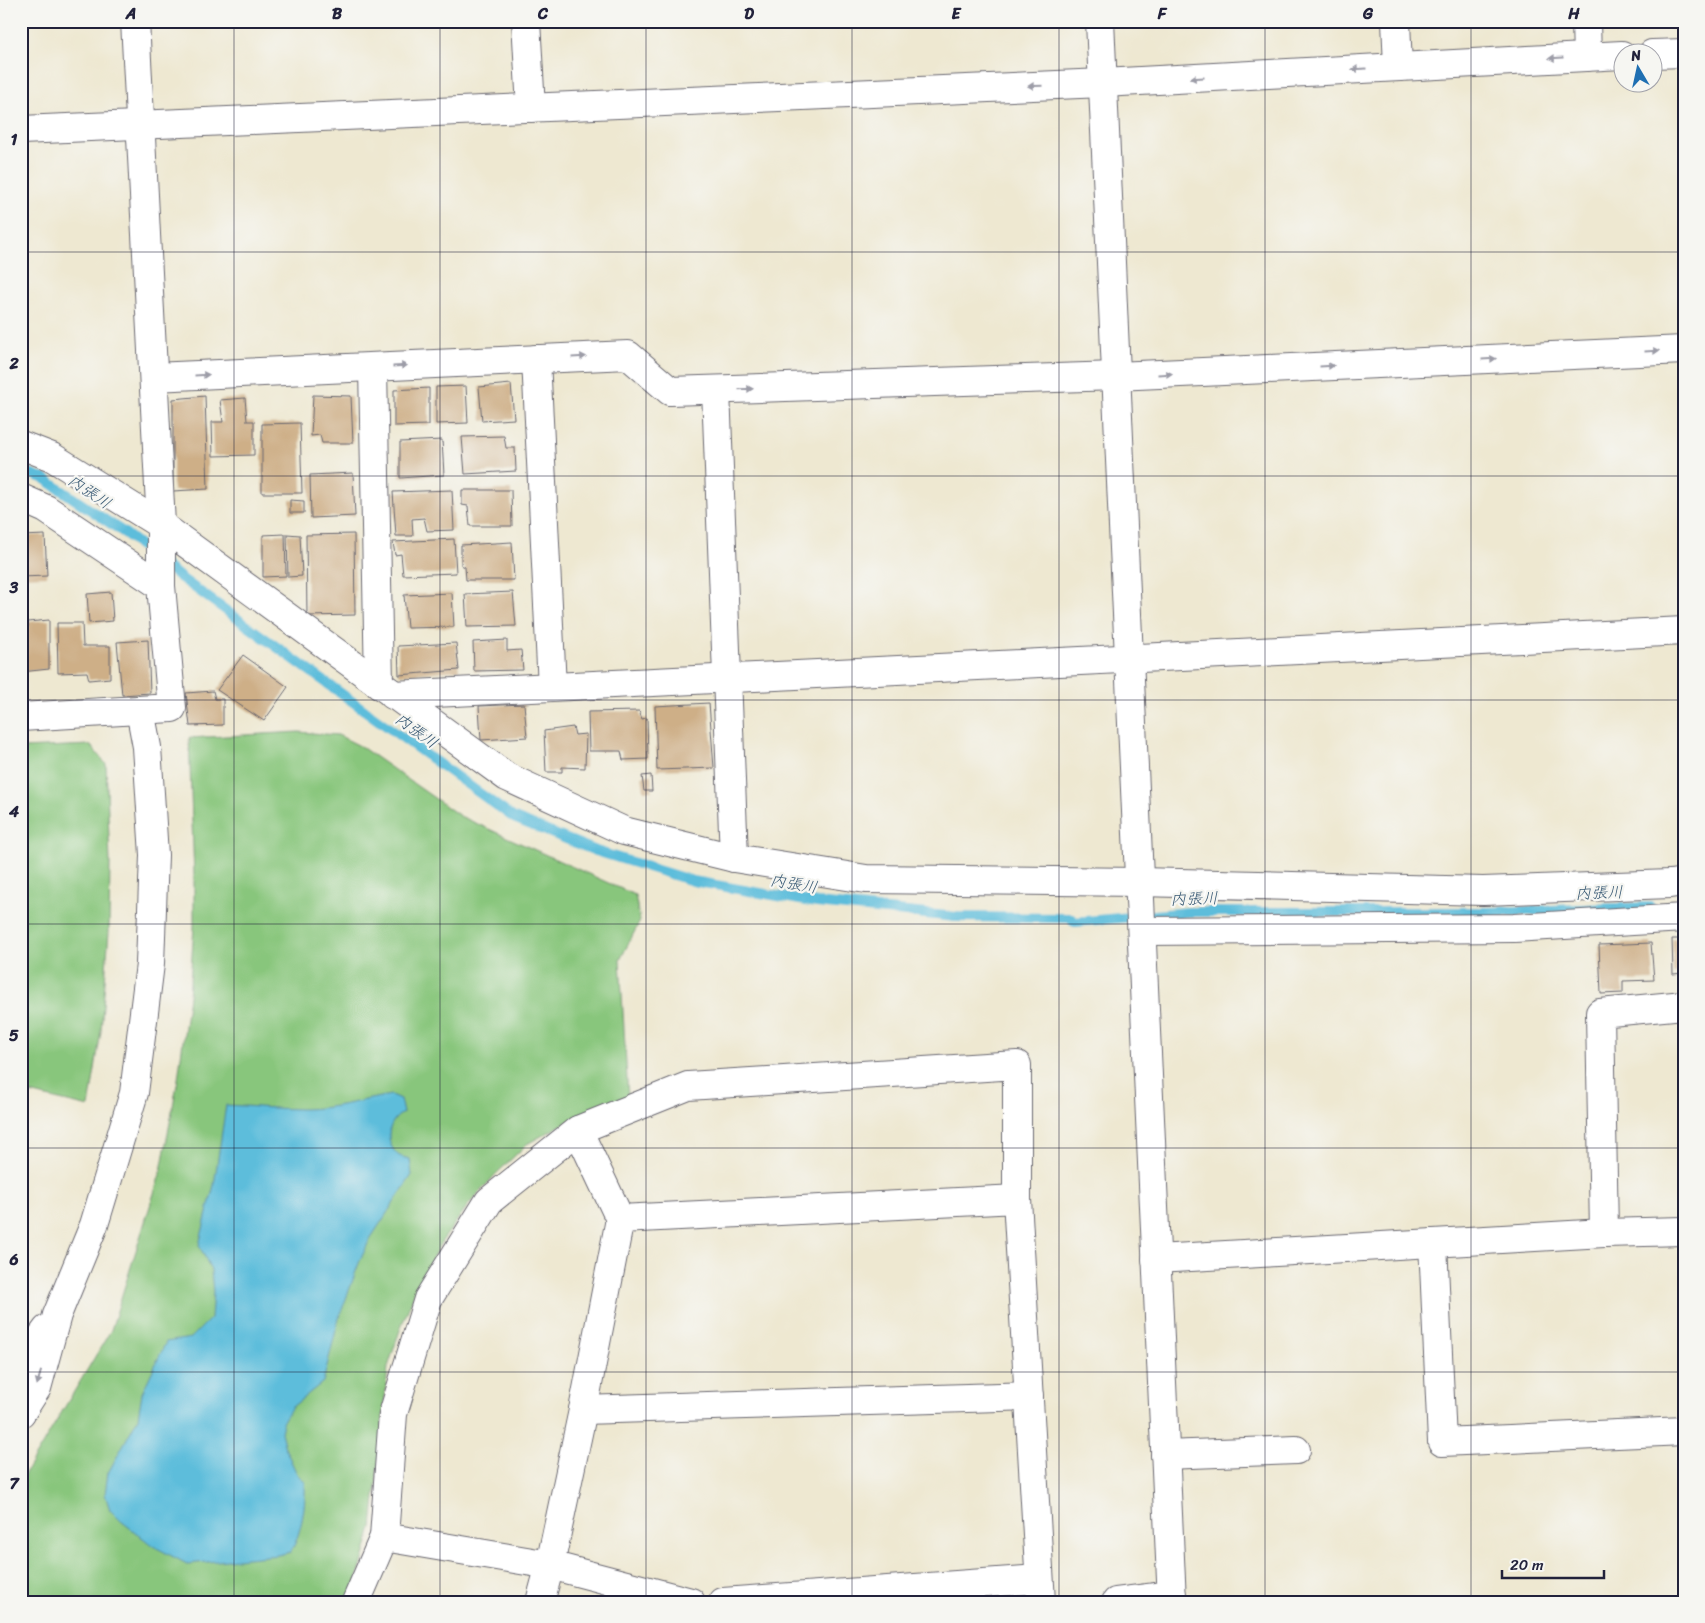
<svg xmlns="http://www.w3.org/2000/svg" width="1705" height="1623" font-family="Sriracha,'Klee One',sans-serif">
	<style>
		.green { fill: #88c67c; stroke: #55745c }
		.water { fill: #5dbddb; stroke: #40708b }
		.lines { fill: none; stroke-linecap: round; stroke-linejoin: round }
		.stream { stroke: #5dbddb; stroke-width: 10 }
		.building { fill: #ceaf87 }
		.minor-casing { stroke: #696770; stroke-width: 30 }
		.tertiary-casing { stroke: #696770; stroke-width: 30 }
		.minor { stroke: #fff; stroke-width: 28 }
		.tertiary { stroke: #fff; stroke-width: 28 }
		.oneway { fill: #9c9ca7 }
		.grid { fill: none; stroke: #22223b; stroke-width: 1; stroke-opacity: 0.55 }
		.labels { text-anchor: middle; stroke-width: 4.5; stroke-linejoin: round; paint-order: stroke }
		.water-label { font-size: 16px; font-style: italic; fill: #375873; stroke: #f6f6f2 }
		.neatline { fill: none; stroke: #22223b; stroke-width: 2 }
		.grid-label { font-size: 16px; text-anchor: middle; font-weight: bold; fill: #22223b }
	</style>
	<rect width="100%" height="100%" fill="#f6f6f2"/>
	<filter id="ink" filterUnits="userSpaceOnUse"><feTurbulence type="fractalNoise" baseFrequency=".02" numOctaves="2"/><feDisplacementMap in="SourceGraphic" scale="10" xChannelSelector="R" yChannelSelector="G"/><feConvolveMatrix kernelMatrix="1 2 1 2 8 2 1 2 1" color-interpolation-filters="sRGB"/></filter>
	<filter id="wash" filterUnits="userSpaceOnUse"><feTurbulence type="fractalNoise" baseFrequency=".0096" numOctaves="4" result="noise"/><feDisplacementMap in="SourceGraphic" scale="20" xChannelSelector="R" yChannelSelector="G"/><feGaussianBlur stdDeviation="1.12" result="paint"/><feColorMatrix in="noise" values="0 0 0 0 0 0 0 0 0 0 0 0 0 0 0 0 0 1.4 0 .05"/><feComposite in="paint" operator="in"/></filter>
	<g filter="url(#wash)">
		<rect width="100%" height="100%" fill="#eee8d1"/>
		<g class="green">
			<path d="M299,732L338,735L360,746L460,816L635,895L640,921L620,960L628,1097L589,1110L527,1144L495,1175L469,1204L440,1244L418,1285L401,1327L388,1367L372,1528L351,1602H29L21,1525V1480L111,1330L161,1171L178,1079L189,996L194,927V876L189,738Z"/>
			<path d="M90,745L106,764L110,862L109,932L101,1031L89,1107L21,1091V748Z"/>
		</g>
		<path class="water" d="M391,1095L400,1099L403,1113C387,1121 384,1142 398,1155C401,1157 406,1158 410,1159L412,1175L370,1239L359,1263L339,1318L323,1382L292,1407L284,1419L281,1432L285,1448L297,1474L305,1482C306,1505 302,1531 291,1552L278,1555L187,1564L153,1546L121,1521L110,1510L105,1494L108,1473L138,1418L142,1393L166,1342L191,1338L211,1318L213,1292L211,1270L199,1245L214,1185L226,1105C251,1106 277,1109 303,1109C333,1109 361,1100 391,1095Z"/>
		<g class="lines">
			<path class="stream" d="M21,470L45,479L126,534L181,578L514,818L596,851L693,881L817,903L956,917L1070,918L1075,922L1189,912H1488L1650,907"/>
		</g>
		<g id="blocks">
			<g class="building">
				<path d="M511,384L514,419L482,421L479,387Z"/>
				<path d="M466,386L468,423L436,424V387Z"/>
				<path d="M429,388V425L394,426V390Z"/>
				<path d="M313,395L351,396L353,443H322L320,435L311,436Z"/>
				<path d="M205,396L208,489L173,491V399Z"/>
				<path d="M245,398L247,421H254V455L213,456L212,422H223L220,400Z"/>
				<path d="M300,423L302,493H262V424Z"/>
				<path d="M504,436L506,448H515L516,471L465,474L462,437Z"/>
				<path d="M442,440L444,475L400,478V442Z"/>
				<path d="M353,473L355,516L311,518L310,475Z"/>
				<path d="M452,490L454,530L427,531L424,518L412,519L413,536H396L393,492Z"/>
				<path d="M462,490H511L512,526H470L468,506L462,505Z"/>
				<path d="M290,500L304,501V513H290Z"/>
				<path d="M285,534L286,576L263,577V535Z"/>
				<path d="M287,534L300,535L302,576L288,577Z"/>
				<path d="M354,534L355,615L307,616L306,535Z"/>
				<path d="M45,535L47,576L21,577V536Z"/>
				<path d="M454,539L456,573L403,575L401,554L395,555L393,542Z"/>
				<path d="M512,542L514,580H466L465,567L461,565V545Z"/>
				<path d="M111,592L113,621L89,623L87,594Z"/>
				<path d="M513,592L516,626L467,627L465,594Z"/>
				<path d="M452,593L454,627L407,628L404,595Z"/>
				<path d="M49,620V669L21,672V627H28V622Z"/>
				<path d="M57,623H82L83,646H110V678L89,680L87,672L58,673Z"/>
				<path d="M148,640L150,693L122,695L117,642Z"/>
				<path d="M507,640V651L521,650L523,670L474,671L473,642Z"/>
				<path d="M456,643L459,670L399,675L398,646Z"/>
				<path d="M243,655L288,687L264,721L217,690Z"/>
				<path d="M213,691L215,699H223V725L190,726L186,693Z"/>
				<path d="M709,703L714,768L657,770L655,706Z"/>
				<path d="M524,704L527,737L481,740L479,706Z"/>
				<path d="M639,711L642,719L647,718L648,759L623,760L621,751H589L588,712Z"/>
				<path d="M573,727L575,735L586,734L585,768L562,767V772H546L544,731Z"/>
				<path d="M651,775L652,791H644L642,776Z"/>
				<path d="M1672,939H1684V973L1673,974Z"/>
				<path d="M1651,943L1654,980L1623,981V993L1601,994L1599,945Z"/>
			</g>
		</g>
	</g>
	<g filter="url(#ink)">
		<use href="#blocks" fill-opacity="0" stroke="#696770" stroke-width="1"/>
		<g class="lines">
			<defs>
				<g id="minor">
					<path d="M526,21L531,108"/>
					<path d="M1100,21L1172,1602"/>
					<path d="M1396,21L1398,67"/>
					<path d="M1586,21L1587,57"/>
					<path d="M1652,54L1684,53"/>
					<path d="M21,130L1103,83L1622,55"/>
					<path d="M536,359L552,687"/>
					<path d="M373,367L379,685"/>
					<path d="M154,377L628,355L670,391L1116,376L1684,350"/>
					<path d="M716,390L734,858"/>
					<path d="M21,445L52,457L161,525L507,777L624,831L734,858L866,879L1140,882L1483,891L1670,884L1684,882"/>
					<path d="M21,498L46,509L161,586"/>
					<path d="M393,695L1684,631"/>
					<path d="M21,717L172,708L161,586V525L135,21"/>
					<path d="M1142,931L1514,928L1684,918"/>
					<path d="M578,1130L620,1219"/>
					<path d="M1604,1233L1600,1013L1684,1005"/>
					<path d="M1433,1243L1442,1442L1684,1431"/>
					<path d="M1156,1259L1604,1233L1684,1231"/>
					<path d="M583,1410L1029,1396"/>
					<path d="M1165,1455L1296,1450"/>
					<path d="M384,1537L550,1565L691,1602"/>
					<path d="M356,1602L384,1537L393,1414L428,1299L489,1201L578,1130L688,1086L1017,1065V1199L1041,1602"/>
					<path d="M540,1602L550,1565L583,1410L620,1219L1017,1199"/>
					<path d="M723,1602L1039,1579"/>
					<path d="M1116,1602L1172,1595"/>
				</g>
				<g id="tertiary">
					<path d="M21,1364L47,1329"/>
					<path d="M21,1413L37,1388L57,1315L94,1225L134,1093L150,964L154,855L147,747L140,710"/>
				</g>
			</defs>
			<use href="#minor" class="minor-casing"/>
			<use href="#tertiary" class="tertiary-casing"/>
			<use href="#minor" class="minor"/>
			<use href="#tertiary" class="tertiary"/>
		</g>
		<defs><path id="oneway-solid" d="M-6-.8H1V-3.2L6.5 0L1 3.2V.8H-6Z" transform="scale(1.25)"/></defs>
		<g class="oneway">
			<use href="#oneway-solid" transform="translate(1556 58) rotate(177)"/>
			<use href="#oneway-solid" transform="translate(1359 69) rotate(177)"/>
			<use href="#oneway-solid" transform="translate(1197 78) rotate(177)"/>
			<use href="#oneway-solid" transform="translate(1035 86) rotate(178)"/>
			<use href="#oneway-solid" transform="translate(1652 351) rotate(-3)"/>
			<use href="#oneway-solid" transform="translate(579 357) rotate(-3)"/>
			<use href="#oneway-solid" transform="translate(1489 359) rotate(-3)"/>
			<use href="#oneway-solid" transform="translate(400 366) rotate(-3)"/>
			<use href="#oneway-solid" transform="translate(1327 366) rotate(-3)"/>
			<use href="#oneway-solid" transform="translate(1165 374) rotate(-3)"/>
			<use href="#oneway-solid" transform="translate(202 375) rotate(-3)"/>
			<use href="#oneway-solid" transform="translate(746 389) rotate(-2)"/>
			<use href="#oneway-solid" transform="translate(39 1378) rotate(106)"/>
		</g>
	</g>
	<path class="grid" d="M234,21V1602M440,21V1602M646,21V1602M852,21V1602M1059,21V1602M1265,21V1602M1471,21V1602M21,252H1684M21,476H1684M21,700H1684M21,924H1684M21,1148H1684M21,1372H1684"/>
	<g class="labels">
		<g class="water-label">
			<text transform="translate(90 491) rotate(34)" y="6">内張川</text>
			<text transform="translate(417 730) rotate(36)" y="6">内張川</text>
			<text transform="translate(794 883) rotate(10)" y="6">内張川</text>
			<text transform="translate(1599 892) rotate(-2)" y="6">内張川</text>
			<text transform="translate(1194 898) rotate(-2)" y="6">内張川</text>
		</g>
	</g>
	<rect width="1705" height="1623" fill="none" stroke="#f6f6f2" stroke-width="55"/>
	<g transform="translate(1638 68) rotate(351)"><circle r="24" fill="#f6f6f2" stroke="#a1a1a9"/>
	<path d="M0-4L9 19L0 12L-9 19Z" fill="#1f6fb2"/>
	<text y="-8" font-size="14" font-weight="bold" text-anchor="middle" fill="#22223b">N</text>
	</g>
	<path d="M1502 1570v8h102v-8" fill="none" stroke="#22223b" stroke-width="2.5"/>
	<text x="1510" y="1570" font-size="15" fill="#22223b" stroke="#f6f6f2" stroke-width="4" paint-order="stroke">20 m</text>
	<rect x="28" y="28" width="1650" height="1568" class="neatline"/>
	<g class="grid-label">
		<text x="131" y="19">A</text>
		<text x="337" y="19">B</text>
		<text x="543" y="19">C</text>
		<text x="749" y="19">D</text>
		<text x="956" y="19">E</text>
		<text x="1162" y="19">F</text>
		<text x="1368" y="19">G</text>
		<text x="1574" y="19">H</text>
		<text x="14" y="145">1</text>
		<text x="14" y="369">2</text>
		<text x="14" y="593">3</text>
		<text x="14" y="817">4</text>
		<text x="14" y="1041">5</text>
		<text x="14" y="1265">6</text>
		<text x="14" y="1489">7</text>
	</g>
</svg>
